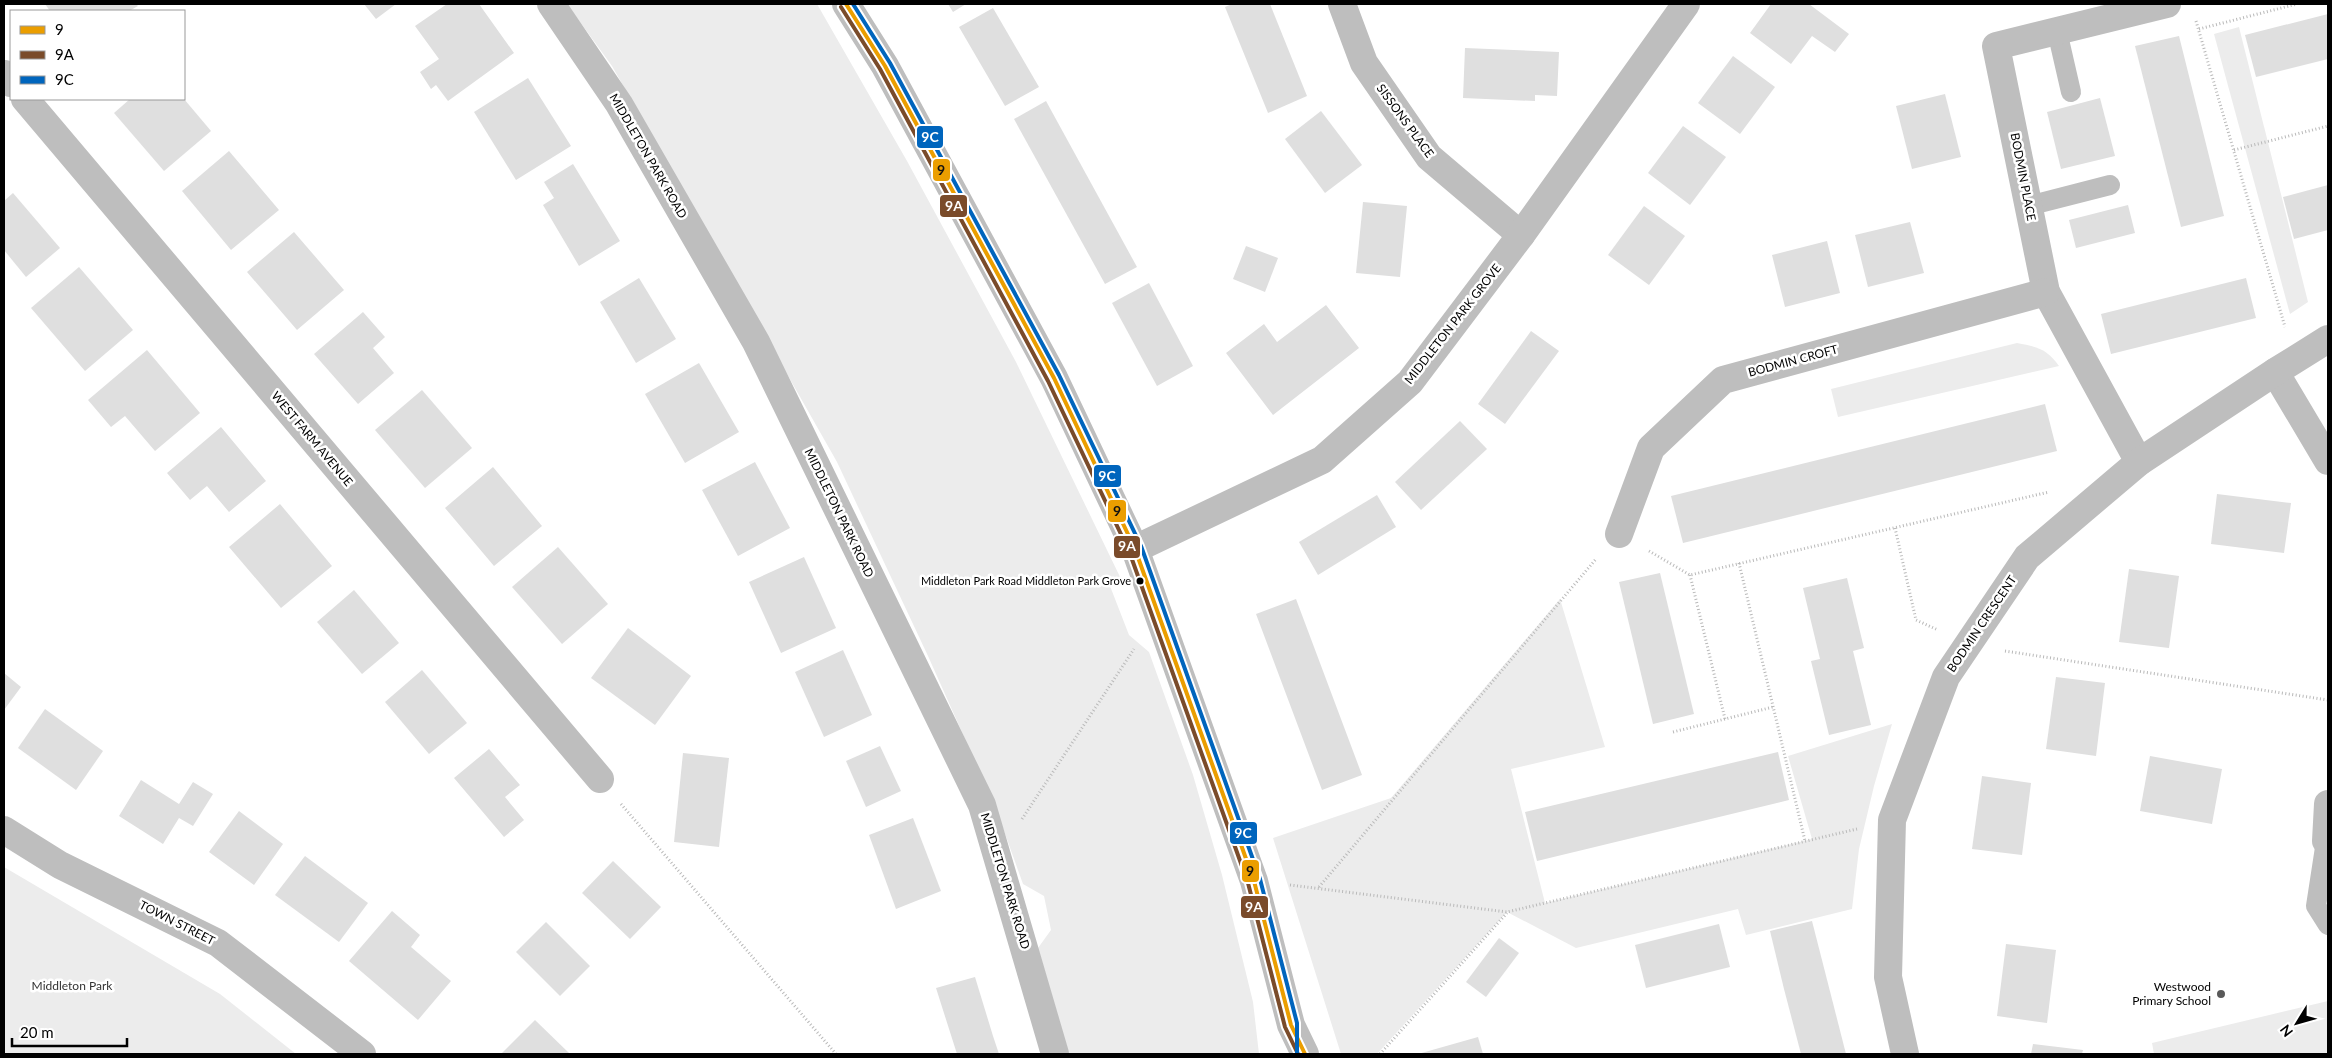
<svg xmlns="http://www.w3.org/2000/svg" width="2332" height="1058" font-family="Lato,sans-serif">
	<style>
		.green { fill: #ececec }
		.building { fill: #dfdfdf }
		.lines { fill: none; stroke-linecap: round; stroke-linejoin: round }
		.path { stroke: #b9b9b9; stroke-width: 3; stroke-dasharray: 1 2.5; stroke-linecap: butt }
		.service { stroke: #bebebe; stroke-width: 20 }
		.minor { stroke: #bebebe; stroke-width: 28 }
		.tertiary { stroke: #bebebe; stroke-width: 28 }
		.bus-1-casing { stroke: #fff; stroke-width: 8 }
		.bus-2-casing { stroke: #fff; stroke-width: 8 }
		.bus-3-casing { stroke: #fff; stroke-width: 8 }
		.bus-1 { stroke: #eb9e00; stroke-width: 4 }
		.bus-2 { stroke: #7a4b2a; stroke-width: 4 }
		.bus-3 { stroke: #0065bd; stroke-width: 4 }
		.bus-dot { fill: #000; stroke: #fff; stroke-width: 2 }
		.poi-dot { fill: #595959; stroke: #fff; stroke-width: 2 }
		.labels { text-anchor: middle; stroke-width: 5; stroke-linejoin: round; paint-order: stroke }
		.bus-label { font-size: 11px; fill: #000; stroke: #fff; text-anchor: end }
		.street-label { font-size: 12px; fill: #000; stroke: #fff }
		.park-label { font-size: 12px; fill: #333; stroke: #fff }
		.poi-label { font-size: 12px; fill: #000; stroke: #fff; text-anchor: end }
		.line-badge { stroke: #fff; stroke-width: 2 }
		.badge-label { font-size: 14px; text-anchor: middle; font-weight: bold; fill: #fff }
		.pale-badge-label { font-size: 14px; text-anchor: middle; font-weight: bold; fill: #111 }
	</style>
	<rect width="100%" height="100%" fill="#fff"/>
	<g class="green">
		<path d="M567,4H817L907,161L1016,362L1122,581L1110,586L1129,635L1149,652L1193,775L1222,875L1253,1002L1259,1054H1069L1038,948L1051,930L1044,896L1023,884L995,806L928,656L837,462L612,66Z"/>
		<path d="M2239,27L2308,302L2290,314L2214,34Z"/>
		<path d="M2017,343C2038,347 2047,349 2059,366L1838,417L1831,389Z"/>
		<path d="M1560,599L1605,747L1511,769L1545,903L1812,839L1788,756L1892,724L1874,786L1859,849L1852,909L1746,935L1738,909L1576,948L1507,912L1377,1054H1341L1273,838L1391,798Z"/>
		<path d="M4,867L220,994L296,1054H4Z"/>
		<path d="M2328,1001V1054H2154L2152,1043Z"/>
	</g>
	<g class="building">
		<path d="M45,4H136L138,6L129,11H50Z"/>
		<path d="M364,4H396L376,19Z"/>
		<path d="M447,4H479L514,53L448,101L436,85L431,89L420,72L439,59L415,26Z"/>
		<path d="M948,4H966L953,12Z"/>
		<path d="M1232,4H1270L1307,96L1268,113L1225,7Z"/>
		<path d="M1771,4H1809L1849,34L1835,52L1812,36L1791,64L1750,33Z"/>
		<path d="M993,8L1039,87L1005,106L959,27Z"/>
		<path d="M2328,14V59L2256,77L2245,35Z"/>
		<path d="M2179,36L2224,216L2181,227L2135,46Z"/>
		<path d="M1465,48L1559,52L1557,96L1535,95V101L1463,98Z"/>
		<path d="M1733,56L1775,87L1740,134L1698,103Z"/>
		<path d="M528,78L571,146L516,180L474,112Z"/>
		<path d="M1945,94L1961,157L1912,169L1896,106Z"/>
		<path d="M2100,98L2115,156L2061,169L2047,112Z"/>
		<path d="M130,99H184L211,131L164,171L114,113Z"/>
		<path d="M1046,101L1137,267L1105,284L1014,119Z"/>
		<path d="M1321,111L1362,165L1325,193L1285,139Z"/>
		<path d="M1683,126L1726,157L1690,205L1648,173Z"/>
		<path d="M229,151L279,210L231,250L182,191Z"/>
		<path d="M573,164L620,241L579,266L543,205L554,198L544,182Z"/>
		<path d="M2328,185V230L2294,239L2283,197Z"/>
		<path d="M13,193L60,248L26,277L4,250V201Z"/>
		<path d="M1363,202L1407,206L1400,277L1356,273Z"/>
		<path d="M2128,205L2135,233L2076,248L2069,220Z"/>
		<path d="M1644,206L1685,236L1649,285L1608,255Z"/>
		<path d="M1910,222L1924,273L1868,287L1855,235Z"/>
		<path d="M294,232L344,290L297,330L247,272Z"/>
		<path d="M1827,241L1840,293L1785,307L1772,255Z"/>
		<path d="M1246,246L1278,258L1265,292L1233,279Z"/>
		<path d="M79,267L133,330L85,371L31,308Z"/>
		<path d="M639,278L676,339L636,363L600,302Z"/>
		<path d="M2246,278L2256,318L2111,354L2101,314Z"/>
		<path d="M1149,283L1193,366L1157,386L1112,303Z"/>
		<path d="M1326,305L1359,348L1273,415L1226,353L1264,324L1277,342Z"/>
		<path d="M363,312L385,337L373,348L394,373L358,404L314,354Z"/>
		<path d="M1531,331L1559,351L1505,424L1478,404Z"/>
		<path d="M147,350L200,413L155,451L125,416L111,427L88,400Z"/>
		<path d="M699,363L739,432L685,463L645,394Z"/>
		<path d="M422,390L472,448L425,488L375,430Z"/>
		<path d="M2045,404L2057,451L1683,543L1671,496Z"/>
		<path d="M1460,421L1487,449L1421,510L1395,482Z"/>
		<path d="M221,427L266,481L229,512L207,486L190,500L167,473Z"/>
		<path d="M755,462L790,528L738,556L702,490Z"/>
		<path d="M493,467L542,526L494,566L445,508Z"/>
		<path d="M2217,494L2291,503L2284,553L2211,544Z"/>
		<path d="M1377,495L1396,527L1318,575L1299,542Z"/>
		<path d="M280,504L332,566L281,608L229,547Z"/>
		<path d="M558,547L608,604L562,644L512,587Z"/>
		<path d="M804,557L836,628L781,653L749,582Z"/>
		<path d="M2129,569L2179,576L2169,648L2119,642Z"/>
		<path d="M1660,573L1694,714L1653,724L1619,582Z"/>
		<path d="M1847,578L1864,648L1853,651L1871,725L1829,735L1811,661L1820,659L1803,588Z"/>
		<path d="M354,590L399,643L362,674L317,622Z"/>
		<path d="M1296,599L1362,775L1322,790L1256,614Z"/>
		<path d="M628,628L691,676L655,725L591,678Z"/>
		<path d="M843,650L872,715L824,737L795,672Z"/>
		<path d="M422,670L467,723L429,754L385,702Z"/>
		<path d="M4,673L21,687L4,710Z"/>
		<path d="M2056,677L2105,683L2096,756L2046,749Z"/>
		<path d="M45,709L103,751L76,790L18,748Z"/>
		<path d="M880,746L901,791L866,807L846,761Z"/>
		<path d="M489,749L520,785L505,797L524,820L504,837L454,778Z"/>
		<path d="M1778,752L1789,800L1537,861L1525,812Z"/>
		<path d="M683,753L729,758L719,847L674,842Z"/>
		<path d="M2150,756L2222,769L2212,824L2140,811Z"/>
		<path d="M1982,776L2031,783L2022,855L1972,849Z"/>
		<path d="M141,780L179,804L193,782L213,794L193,826L179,818L163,844L119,816Z"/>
		<path d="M239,811L283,844L254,885L209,852Z"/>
		<path d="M913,818L941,891L896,909L869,835Z"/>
		<path d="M305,856L368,903L339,942L275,895Z"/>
		<path d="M613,861L661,907L630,939L582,893Z"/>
		<path d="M392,911L420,935L411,947L451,981L418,1020L349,961Z"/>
		<path d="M1812,921L1834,1007L1846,1054H1801L1784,989L1770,931Z"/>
		<path d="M546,922L590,966L560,996L516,952Z"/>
		<path d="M1719,924L1730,967L1646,988L1635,945Z"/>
		<path d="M1499,938L1519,953L1486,997L1466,982Z"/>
		<path d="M2006,944L2056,950L2047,1023L1997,1016Z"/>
		<path d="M975,977L993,1036L999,1054H957L936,988Z"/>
		<path d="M535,1020L570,1054H501Z"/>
		<path d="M1478,1037L1483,1054H1418Z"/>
		<path d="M2033,1044L2083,1050L2082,1054H2031Z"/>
	</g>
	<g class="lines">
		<g class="path">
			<path d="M2196,21L2285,327"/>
			<path d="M2199,29L2297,4"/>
			<path d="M2234,150L2328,126"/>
			<path d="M1895,528L1916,620L1938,630"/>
			<path d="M1649,551L1690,575L2049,492"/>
			<path d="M1739,563L1805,841"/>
			<path d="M1690,575L1725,719"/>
			<path d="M2005,651L2328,700"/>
			<path d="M1673,732L1773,707"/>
			<path d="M621,804L836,1054"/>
			<path d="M1022,819L1134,649"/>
			<path d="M1290,885L1507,912L1857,829"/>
			<path d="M1319,887L1596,559"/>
			<path d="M1380,1054L1507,913"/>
		</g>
		<g class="service">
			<path d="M2057,31L2071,92"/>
			<path d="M2028,206L2110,185"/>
			<path d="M2326,841L2316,906L2328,925"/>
		</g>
		<g class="minor">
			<path d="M551,4L619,104L756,342L982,805L1055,1054"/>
			<path d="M1342,4L1364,63L1429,157L1521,235"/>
			<path d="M4,74L11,83"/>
			<path d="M25,99L600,779"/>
			<path d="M2275,372L2328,461"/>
			<path d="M2139,462L2046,292L1996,46L2167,4"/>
			<path d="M1619,534L1651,448L1723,380L2046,292"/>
			<path d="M1135,549L1322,460L1410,382L1521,235L1686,4"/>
			<path d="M2328,804L2326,841H2328"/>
			<path d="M1905,1054L1888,977L1892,820L1946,677L2027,557L2139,462L2275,372L2328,339"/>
		</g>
		<g class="tertiary">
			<path d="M846,4L885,66L1054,378L1135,549L1254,881L1291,1025L1305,1054"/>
			<path d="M4,830L60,865L218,943L362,1054"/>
		</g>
		<defs>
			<path id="bus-1" d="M846,4L885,66L1054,378L1135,549L1254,881L1291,1025L1305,1054"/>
			<path id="bus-2" d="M841,7L880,69L1048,381L1129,551L1248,883L1285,1027L1298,1054"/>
			<path id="bus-3" d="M853,4L890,63L1059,375L1141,546L1260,879L1297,1023V1054"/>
		</defs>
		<use href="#bus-1" class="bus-1-casing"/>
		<use href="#bus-2" class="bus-2-casing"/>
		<use href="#bus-3" class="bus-3-casing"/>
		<use href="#bus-1" class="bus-1"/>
		<use href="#bus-2" class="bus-2"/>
		<use href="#bus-3" class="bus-3"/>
	</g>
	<circle class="bus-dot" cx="1140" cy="581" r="4.5"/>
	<circle class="poi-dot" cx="2221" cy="994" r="5"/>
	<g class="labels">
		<g class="bus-label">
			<text x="1131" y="585">Middleton Park Road Middleton Park Grove</text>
		</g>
		<g class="street-label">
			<text transform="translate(1405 121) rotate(54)" y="4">SISSONS PLACE</text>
			<text transform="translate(648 156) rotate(60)" y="4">MIDDLETON PARK ROAD</text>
			<text transform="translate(2023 177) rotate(79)" y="4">BODMIN PLACE</text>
			<text transform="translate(1453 324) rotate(-52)" y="4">MIDDLETON PARK GROVE</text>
			<text transform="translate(1793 361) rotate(-15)" y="4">BODMIN CROFT</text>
			<text transform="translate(312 439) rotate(50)" y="4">WEST FARM AVENUE</text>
			<text transform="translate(839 513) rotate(64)" y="4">MIDDLETON PARK ROAD</text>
			<text transform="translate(1982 624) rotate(-56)" y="4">BODMIN CRESCENT</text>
			<text transform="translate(1005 881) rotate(73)" y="4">MIDDLETON PARK ROAD</text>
			<text transform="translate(177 923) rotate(27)" y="4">TOWN STREET</text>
		</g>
		<g class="park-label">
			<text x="72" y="990">Middleton Park</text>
		</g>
		<g class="poi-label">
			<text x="2211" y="991">Westwood<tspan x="2211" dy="14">Primary School</tspan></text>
		</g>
	</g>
	<g class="line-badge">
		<rect x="916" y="125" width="28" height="24" rx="5" fill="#0065bd"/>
		<rect x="932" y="158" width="19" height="24" rx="5" fill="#eb9e00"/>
		<rect x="939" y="194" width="29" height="24" rx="5" fill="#7a4b2a"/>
		<rect x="1093" y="464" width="29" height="24" rx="5" fill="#0065bd"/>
		<rect x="1107" y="499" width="20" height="24" rx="5" fill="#eb9e00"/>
		<rect x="1113" y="535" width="28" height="24" rx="5" fill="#7a4b2a"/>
		<rect x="1229" y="821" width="29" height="24" rx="5" fill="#0065bd"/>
		<rect x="1241" y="859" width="19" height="24" rx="5" fill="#eb9e00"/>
		<rect x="1240" y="895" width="29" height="24" rx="5" fill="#7a4b2a"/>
	</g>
	<g class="badge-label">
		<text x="930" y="142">9C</text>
		<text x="954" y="211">9A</text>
		<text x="1107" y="481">9C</text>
		<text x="1127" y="551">9A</text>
		<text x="1243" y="838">9C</text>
		<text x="1254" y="912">9A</text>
	</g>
	<g class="pale-badge-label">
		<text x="941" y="175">9</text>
		<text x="1117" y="516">9</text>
		<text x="1250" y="876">9</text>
	</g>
	<rect width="2332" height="1058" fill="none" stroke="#000000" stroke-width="10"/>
	<rect x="10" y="10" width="175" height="90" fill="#ffffff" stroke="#999999"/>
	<rect x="20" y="26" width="25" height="8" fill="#eb9e00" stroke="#999999"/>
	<text x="55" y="35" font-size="15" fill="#000000">9</text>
	<rect x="20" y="51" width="25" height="8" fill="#7a4b2a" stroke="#999999"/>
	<text x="55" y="60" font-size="15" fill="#000000">9A</text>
	<rect x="20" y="76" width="25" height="8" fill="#0065bd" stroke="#999999"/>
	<text x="55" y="85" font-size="15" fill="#000000">9C</text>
	<g transform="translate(2297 1023) rotate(233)" stroke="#ffffff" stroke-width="4" paint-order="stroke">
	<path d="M0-4L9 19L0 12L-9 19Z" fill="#000000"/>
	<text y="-8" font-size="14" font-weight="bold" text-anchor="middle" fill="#000000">N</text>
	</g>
	<path d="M12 1038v8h115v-8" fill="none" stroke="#000000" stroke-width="2.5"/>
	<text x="20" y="1038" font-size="15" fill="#000000" stroke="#ffffff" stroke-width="4" paint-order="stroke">20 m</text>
</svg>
